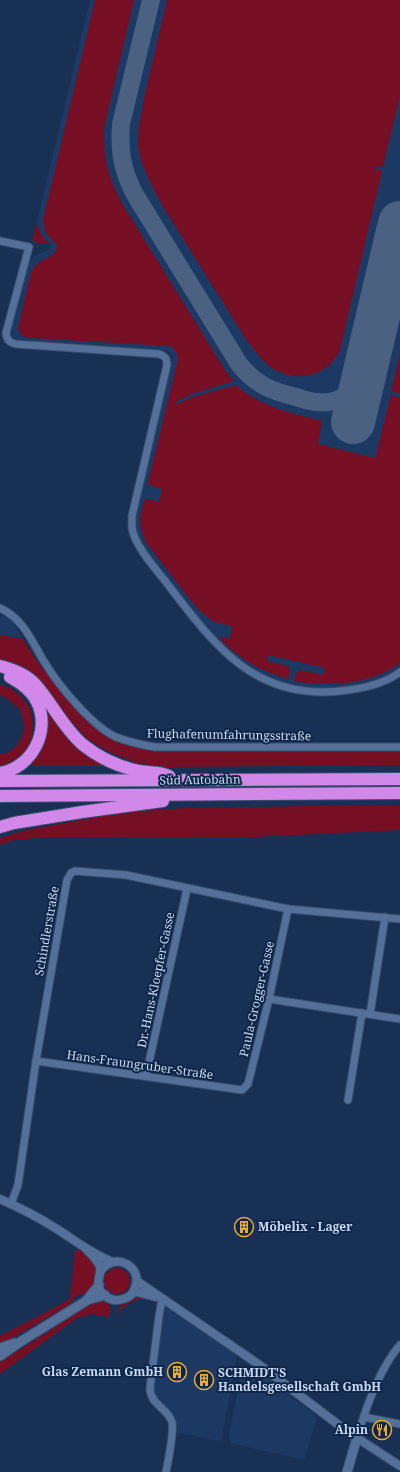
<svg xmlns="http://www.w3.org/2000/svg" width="400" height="1472" font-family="'Noto Serif',serif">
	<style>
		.built { fill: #1c3963 }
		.green { fill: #760f23 }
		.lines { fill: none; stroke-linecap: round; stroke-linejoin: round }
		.taxiway { stroke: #4a6181; stroke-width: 18 }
		.runway { stroke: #4a6181; stroke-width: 44 }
		.minor-casing { stroke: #394d6c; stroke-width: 9 }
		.tertiary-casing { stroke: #394d6c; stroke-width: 10 }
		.secondary-casing { stroke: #394d6c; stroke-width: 11 }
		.motorway-casing { stroke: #394d6c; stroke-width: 14 }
		.minor { stroke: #547099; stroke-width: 7 }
		.tertiary { stroke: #547099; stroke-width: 8 }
		.secondary { stroke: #547099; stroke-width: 9 }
		.motorway { stroke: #d288e9; stroke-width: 12 }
		.labels { text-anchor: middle; stroke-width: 4; stroke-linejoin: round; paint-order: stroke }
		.street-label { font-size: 12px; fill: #cad9f0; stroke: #0d2649 }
		.poi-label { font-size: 12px; font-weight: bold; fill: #cad9f0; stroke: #0d2649; text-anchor: start }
	</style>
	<rect width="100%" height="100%" fill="#173054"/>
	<g class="built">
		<path d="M90,0H400V669L374,682L357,686L326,690L294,686L266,677L240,661L224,649L205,627V623L196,616L142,545L136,533L135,523L136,513L172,359V355L169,352L164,350L20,342L11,337L12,328L27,268L34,256L50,249L51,244L32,242Z"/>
		<path d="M3,615L12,620L23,639L0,635V617Z"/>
		<path d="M165,1306L237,1356L221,1441L174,1432L176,1419L152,1395L163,1309Z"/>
		<path d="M249,1366L258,1370L315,1415L316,1422L304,1460L230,1443L229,1434L242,1369Z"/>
	</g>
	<g class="green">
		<path d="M95,0H134L104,128C103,159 108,177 123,205L225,370L234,381L195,393L175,402L176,404L196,396L236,385C260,407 292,413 322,421L318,444L375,458L391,395L400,398V663C371,685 329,687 294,681L296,673L301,670L323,675L325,668L268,655L267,661L288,666L290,671L288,679C262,672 237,658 219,637L230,638L232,626L214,622L202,613L191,601L145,541L141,529L140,518L144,501L147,499L159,502L162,489L149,485L148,482L178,359C177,351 175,348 168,346L30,338C23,337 20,335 18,328L31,272C33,269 34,266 37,264C45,257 57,257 57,245L45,232L43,220Z"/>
		<path d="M167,0H400V96L383,167L376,166L375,169L382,171L340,350C328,376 297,384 272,368C262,361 255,350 247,341L162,205L148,178L141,161L138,146L139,127L144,98Z"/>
		<path d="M36,225L38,226C40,234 44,239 51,244L32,242Z"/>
		<path d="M400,355V394L391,391Z"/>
		<path d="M0,635L23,639C38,665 55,685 76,707C85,717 94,728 105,735C121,746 142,750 161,751L400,750V765L164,767L137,763L109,752L86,738L67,716L44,686L27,669L15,663L0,660Z"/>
		<path d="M0,685C8,685 18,693 23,699C25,702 29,706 30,709C31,712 31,715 32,718C36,743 23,759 0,766V754C13,754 23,740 24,728C25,722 21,714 20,709L3,696H0Z"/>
		<path d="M49,714L56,718L84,753L102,766H33L30,761L46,718Z"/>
		<path d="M310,806H400V830L236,838L48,837L14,840L0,845V838L26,830L126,812L186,808Z"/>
		<path d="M80,1249C96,1262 104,1279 85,1294C75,1293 74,1299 69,1305L0,1345V1336L67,1301L70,1297L75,1251Z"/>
		<circle cx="117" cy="1281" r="13"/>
		<path d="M136,1297C145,1296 153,1297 157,1305C144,1291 126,1303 117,1315L121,1305Z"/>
		<path d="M100,1298L107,1301L110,1307L109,1316L106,1317L92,1314L77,1318L0,1374V1362L54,1328L86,1305Z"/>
	</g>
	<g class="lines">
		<path class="taxiway" d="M151,0L121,124C119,151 122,169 134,193L239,364C256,385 271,391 296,397C303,399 310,402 317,402C342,405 358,388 366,367"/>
		<path class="runway" d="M353,422L400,223"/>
		<defs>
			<g id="minor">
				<path d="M0,241L29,247L6,333C7,340 9,342 15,344L159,354C165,356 167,358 167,365L132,516C132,519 132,524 132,528C135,547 157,570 169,586C215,646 255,700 340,691C361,689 383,685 400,672"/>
				<path d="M0,608C24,619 32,642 45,663C59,686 92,726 116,737C129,742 142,745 155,747H400"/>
				<path d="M269,999L400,1019"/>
				<path d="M370,1014L385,917"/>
				<path d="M36,1061L242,1090L248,1084L269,999L288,909"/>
				<path d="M146,1076L187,889"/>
				<path d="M348,1100L362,1013"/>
				<path d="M11,1204L18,1185L36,1061L67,880L71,873L75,871L126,875L288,909L400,919"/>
				<path d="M162,1299L159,1316L150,1388C150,1405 168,1408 172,1422C174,1430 168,1462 166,1472"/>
				<path d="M364,1417L400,1424"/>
				<path d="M357,1438C366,1407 379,1369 400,1345"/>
			</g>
			<g id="tertiary">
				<path d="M0,1199C18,1207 35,1215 52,1226C72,1238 91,1254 113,1262"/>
				<path d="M85,1248C90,1253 98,1260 100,1267C102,1277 92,1285 105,1296C110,1300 117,1301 123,1299C128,1298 132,1295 134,1290C146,1268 114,1249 100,1272"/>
				<path d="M137,1281L261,1366L348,1432L400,1466"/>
				<path d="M133,1293L137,1292L156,1297"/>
			</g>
			<g id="secondary">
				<path d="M87,1300L105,1295"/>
				<path d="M0,1348L15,1343"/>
				<path d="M0,1356L20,1342L86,1301L99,1285"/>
				<path d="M347,1472L357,1438"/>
			</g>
			<g id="motorway">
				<path d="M0,666C12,669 26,674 35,684C52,703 62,726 82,744C98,757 119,767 139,771C149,773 160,771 169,776"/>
				<path d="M0,773C32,768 51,731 37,702C32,691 21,683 10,677"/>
				<path d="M0,781L400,779"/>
				<path d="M0,796L400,793"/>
				<path d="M0,827L14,823L82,812L163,801"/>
			</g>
		</defs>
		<use href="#minor" class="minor-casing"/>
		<use href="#tertiary" class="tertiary-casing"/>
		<use href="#secondary" class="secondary-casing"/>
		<use href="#motorway" class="motorway-casing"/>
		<use href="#minor" class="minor"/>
		<use href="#tertiary" class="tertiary"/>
		<use href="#secondary" class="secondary"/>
		<use href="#motorway" class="motorway"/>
	</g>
	<defs>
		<symbol id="building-ring" viewBox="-11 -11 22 22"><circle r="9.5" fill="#0d2649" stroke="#e9aa38" stroke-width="1.5"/><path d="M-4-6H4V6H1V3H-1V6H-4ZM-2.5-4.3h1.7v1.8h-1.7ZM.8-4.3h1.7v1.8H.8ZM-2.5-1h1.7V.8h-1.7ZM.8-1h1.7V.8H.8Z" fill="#e9aa38"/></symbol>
		<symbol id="restaurant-ring" viewBox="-11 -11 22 22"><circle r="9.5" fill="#0d2649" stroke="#e9aa38" stroke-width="1.5"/><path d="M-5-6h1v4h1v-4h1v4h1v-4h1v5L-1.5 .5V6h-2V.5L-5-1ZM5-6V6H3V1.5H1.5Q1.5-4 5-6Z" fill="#e9aa38"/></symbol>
	</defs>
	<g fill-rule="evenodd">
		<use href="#building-ring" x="233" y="1216" width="22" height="22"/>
		<use href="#building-ring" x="166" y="1361" width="22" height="22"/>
		<use href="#building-ring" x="193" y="1369" width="22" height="22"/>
		<use href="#restaurant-ring" x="371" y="1419" width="22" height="22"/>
	</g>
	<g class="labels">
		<g class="street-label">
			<text transform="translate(229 735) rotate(1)" y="4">Flughafenumfahrungsstraße</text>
			<text transform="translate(200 780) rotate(-1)" y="4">Süd Autobahn</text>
			<text transform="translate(47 931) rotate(-80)" y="4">Schindlerstraße</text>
			<text transform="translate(156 980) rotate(-78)" y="4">Dr.-Hans-Kloepfer-Gasse</text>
			<text transform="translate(257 999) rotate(-77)" y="4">Paula-Grogger-Gasse</text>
			<text transform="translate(140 1065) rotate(8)" y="4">Hans-Fraungruber-Straße</text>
		</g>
		<g class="poi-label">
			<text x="258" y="1231">Möbelix - Lager</text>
			<text x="163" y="1376" text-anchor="end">Glas Zemann GmbH</text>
			<text x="218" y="1377">SCHMIDT'S<tspan x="218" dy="14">Handelsgesellschaft GmbH</tspan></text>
			<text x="368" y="1434" text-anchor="end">Alpin</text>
		</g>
	</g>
</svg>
